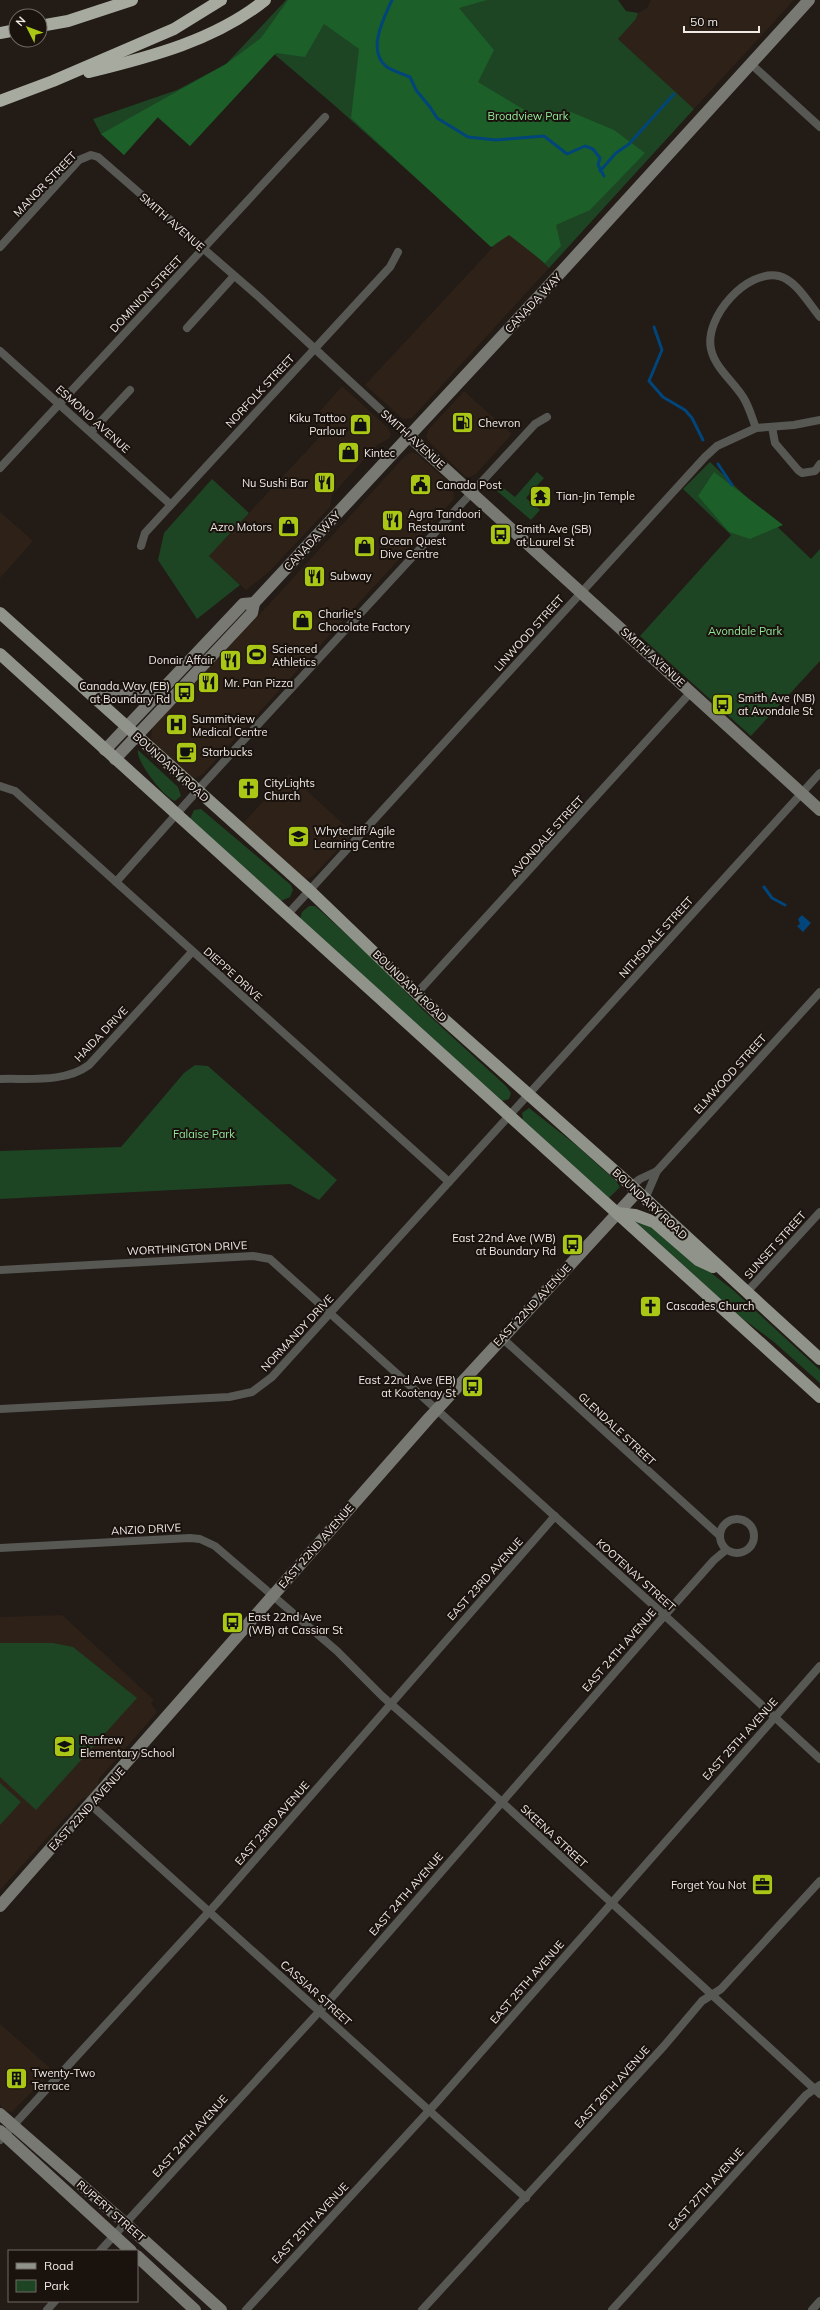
<svg xmlns="http://www.w3.org/2000/svg" width="820" height="2310" font-family="Mulish,sans-serif">
	<style>
		.built { fill: #2e2118 }
		.green { fill: #1d4423 }
		.forest { fill: #1c5f29 }
		.water { fill: #01457a }
		.lines { fill: none; stroke-linecap: round; stroke-linejoin: round }
		.stream { stroke: #01457a; stroke-width: 3 }
		.street { stroke: #575854; stroke-width: 8 }
		.secondary { stroke: #777972; stroke-width: 12 }
		.primary { stroke: #90938a; stroke-width: 12 }
		.highway { stroke: #a7aa9f; stroke-width: 12 }
		.labels { text-anchor: middle; stroke-width: 4; stroke-linejoin: round; paint-order: stroke }
		.park-label { font-size: 11px; fill: #91e99a; stroke: #1a120d }
		.street-label { font-size: 11px; fill: #f1ebe8; stroke: #1a120d }
		.poi-label { font-size: 11px; fill: #f1ebe8; stroke: #1a120d; text-anchor: start }
	</style>
	<rect width="100%" height="100%" fill="#231b16"/>
	<g class="built">
		<path d="M651,0H794L694,109L618,39L636,19L638,13L647,8Z"/>
		<path d="M508,231L549,268L412,418L403,419L365,385Z"/>
		<path d="M342,386L387,427L391,434L390,438L377,445L332,495L330,507L269,572L246,590L209,556L325,431L313,419Z"/>
		<path d="M464,391L512,434L476,474L470,477H466L429,442L426,437L428,430Z"/>
		<path d="M412,452L417,454L453,487L454,499L203,774L195,778L189,775L154,743L151,738L152,728L271,602L406,455Z"/>
		<path d="M0,512L33,541L0,578Z"/>
		<path d="M289,774L353,833L314,875L308,879L303,878L243,823Z"/>
		<path d="M62,1615L154,1700L151,1703L157,1712L99,1779L98,1785L88,1797L82,1799L0,1890V1617Z"/>
		<path d="M0,2024L49,2067L51,2072L12,2112L6,2111L0,2105Z"/>
	</g>
	<g class="green">
		<path d="M286,0H618L626,11L638,13L636,19L618,39L694,109L549,268L508,231L493,247L334,105L274,54L190,146L157,117L124,155L101,134L93,119L177,90L226,64Z"/>
		<path d="M710,462L811,559L820,549V661L751,736L640,636L731,535L683,489Z"/>
		<path d="M537,472L544,478L526,498L540,510L531,520L497,491L501,486L515,497Z"/>
		<path d="M212,479L249,513L209,556L240,585L197,619L158,560L164,533Z"/>
		<path d="M138,750L178,787L181,796L175,801C164,798 135,760 138,750Z"/>
		<path d="M201,809L291,885L293,890L290,897L281,901L190,819L194,810Z"/>
		<path d="M309,906H315L322,912L383,968L423,1010L506,1086L511,1093L509,1099L502,1101L300,919L302,912Z"/>
		<path d="M195,1065L208,1066L337,1180L319,1200L290,1184L0,1199V1151L121,1147L184,1073Z"/>
		<path d="M529,1108L576,1145L616,1181L620,1187L609,1198L523,1120L522,1113Z"/>
		<path d="M635,1221L650,1225L733,1290L820,1370V1383L774,1342L739,1316Z"/>
		<path d="M0,1643H53L73,1647L137,1698L36,1810L0,1777Z"/>
		<path d="M0,1783L21,1802L0,1825Z"/>
	</g>
	<g class="forest">
		<path d="M288,0H487L459,8L494,50L478,82L528,112H571L614,130L645,153L590,210L556,225L561,246L545,263L509,235L491,247L351,118L359,49L324,24L305,57L276,53L190,146L158,117L124,155L101,134L226,64L261,38Z"/>
		<path d="M714,472L783,525L750,539L729,532L698,496Z"/>
	</g>
	<path class="water" d="M802,915L811,923L803,932L797,926L800,924L798,919Z"/>
	<g class="lines">
		<g class="stream">
			<path d="M392,0C384,18 366,51 387,67C393,71 403,74 410,77L416,90L430,107L437,118L468,137L496,140L544,136L567,154L585,146L593,149L600,158L598,165L604,176"/>
			<path d="M600,171L616,153L629,144L674,94"/>
			<path d="M654,327L662,350L649,381L663,397L685,410L692,418L703,440"/>
			<path d="M718,464L732,485"/>
			<path d="M764,887L772,898L785,905"/>
		</g>
		<g class="street">
			<path d="M750,63L820,127"/>
			<path d="M0,247L79,160L91,155L98,157L259,297L409,436"/>
			<path d="M187,328L234,276"/>
			<path d="M0,351L170,504"/>
			<path d="M772,427L775,443L798,470L802,473L815,471L820,464"/>
			<path d="M756,428C752,418 749,406 743,397C733,381 715,368 711,349C704,317 747,269 779,276C796,280 809,304 820,317"/>
			<path d="M91,432L130,390"/>
			<path d="M0,468L325,117"/>
			<path d="M141,546L145,533L390,267L398,252"/>
			<path d="M0,786L15,791L449,1182"/>
			<path d="M116,882L205,782L535,424L547,417"/>
			<path d="M287,915L705,457L717,446L756,428L794,425L820,420"/>
			<path d="M417,993L691,692"/>
			<path d="M0,1079C29,1078 65,1083 89,1065L192,952"/>
			<path d="M631,1186L640,1179L657,1171"/>
			<path d="M645,1199L657,1171L820,992"/>
			<path d="M0,1270L253,1256L270,1259L673,1623L820,1759"/>
			<path d="M746,1293L820,1212"/>
			<path d="M502,1338L719,1535"/>
			<path d="M0,1409L229,1397L252,1392L272,1377L820,773"/>
			<circle cx="737" cy="1536" r="17"/>
			<path d="M0,1548L190,1538L200,1539L215,1546L337,1651L382,1696L493,1794L820,2094"/>
			<path d="M91,1805L526,2198"/>
			<path d="M0,2140L217,1903L555,1516"/>
			<path d="M100,2251L327,2003L657,1624L714,1560L726,1550"/>
			<path d="M47,2310L55,2301"/>
			<path d="M246,2310L437,2102L820,1666"/>
			<path d="M422,2310L664,2046L702,2001L721,1989L820,1881"/>
			<path d="M612,2310L806,2095L820,2085"/>
			<path d="M812,2310L820,2301"/>
		</g>
		<g class="secondary">
			<path d="M409,436L820,810"/>
			<path d="M87,691L107,695L154,696"/>
			<path d="M105,750L243,604L254,603"/>
			<path d="M115,759L252,613L254,603L542,293L809,0"/>
			<path d="M0,1906L429,1418L637,1192"/>
			<path d="M0,2114L125,2223L221,2310"/>
			<path d="M0,2131L131,2251"/>
			<path d="M137,2256L195,2310"/>
		</g>
		<g class="primary">
			<path d="M0,613L309,890L437,1013L626,1181L820,1359"/>
			<path d="M0,654L820,1397"/>
			<path d="M617,1213L635,1215L654,1222L698,1260L713,1267"/>
		</g>
		<g class="highway">
			<path d="M40,26L68,21L132,0"/>
			<path d="M0,33L16,30"/>
			<path d="M89,72C150,57 216,40 265,0"/>
			<path d="M0,101L53,81L174,29L221,0"/>
		</g>
	</g>
	<defs>
		<symbol id="fuel-square" viewBox="-11 -11 22 22"><rect x="-9" y="-9" width="18" height="18" rx="4" fill="#abc716" stroke="#1a120d"/><path d="M-5.5-6h7V0h2V4h1.3V-2.5L3-4.5l.8-.8L6-3V5H2.5V1h-1V6h-7ZM-4.2-4.7v3.2H.2V-4.7Z" fill="#111"/></symbol>
		<symbol id="shop-square" viewBox="-11 -11 22 22"><rect x="-9" y="-9" width="18" height="18" rx="4" fill="#abc716" stroke="#1a120d"/><path d="M-5-2.5h2.3a2.7 3.5 0 0 1 5.4 0H5L5.5 6h-11ZM-1.5-2.5h3a1.5 2.3 0 0 0-3 0Z" fill="#111"/></symbol>
		<symbol id="restaurant-square" viewBox="-11 -11 22 22"><rect x="-9" y="-9" width="18" height="18" rx="4" fill="#abc716" stroke="#1a120d"/><path d="M-5-6h1v4h1v-4h1v4h1v-4h1v5L-1.5 .5V6h-2V.5L-5-1ZM5-6V6H3V1.5H1.5Q1.5-4 5-6Z" fill="#111"/></symbol>
		<symbol id="civic-square" viewBox="-11 -11 22 22"><rect x="-9" y="-9" width="18" height="18" rx="4" fill="#abc716" stroke="#1a120d"/><path d="M-.6-6.5H3V-4.5H.6V-3L4-1V1h2V6H-6V1h2V-1L-.6-3ZM-1.2 2.5V6h2.4V2.5Z" fill="#111"/></symbol>
		<symbol id="temple-square" viewBox="-11 -11 22 22"><rect x="-9" y="-9" width="18" height="18" rx="4" fill="#abc716" stroke="#1a120d"/><path d="M0-6L5-2H3V0L6.5 2.5H4V6H1.5V3h-3V6H-4V2.5H-6.5L-3 0V-2H-5Z" fill="#111"/></symbol>
		<symbol id="bus-square" viewBox="-11 -11 22 22"><rect x="-9" y="-9" width="18" height="18" rx="4" fill="#abc716" stroke="#1a120d"/><path d="M-5-6H5V4H4V6H2V4H-2V6H-4V4H-5ZM-3.5-4V0h7V-4ZM-3.5 1.2v1.5H-2V1.2ZM2 1.2v1.5H3.5V1.2Z" fill="#111"/></symbol>
		<symbol id="stadium-square" viewBox="-11 -11 22 22"><rect x="-9" y="-9" width="18" height="18" rx="4" fill="#abc716" stroke="#1a120d"/><path d="M0-5a6.5 5 0 1 0 0 10a6.5 5 0 1 0 0-10ZM-3.5-1.8h7v3.6h-7Z" fill="#111"/></symbol>
		<symbol id="hospital-square" viewBox="-11 -11 22 22"><rect x="-9" y="-9" width="18" height="18" rx="4" fill="#abc716" stroke="#1a120d"/><path d="M-5-5h3v3.5h4V-5h3V5h-3V1.5h-4V5h-3Z" fill="#111"/></symbol>
		<symbol id="cafe-square" viewBox="-11 -11 22 22"><rect x="-9" y="-9" width="18" height="18" rx="4" fill="#abc716" stroke="#1a120d"/><path d="M-5.5-4.5H6V0H3Q3 3.5 0 3.5H-2.5Q-5.5 3.5-5.5 0ZM3-3.2v2h1.7v-2ZM-6 4.5H4V6H-6Z" fill="#111"/></symbol>
		<symbol id="church-square" viewBox="-11 -11 22 22"><rect x="-9" y="-9" width="18" height="18" rx="4" fill="#abc716" stroke="#1a120d"/><path d="M-1.2-6h2.4v3.5h3.3v2.4h-3.3V6h-2.4V-.1h-3.3v-2.4h3.3Z" fill="#111"/></symbol>
		<symbol id="school-square" viewBox="-11 -11 22 22"><rect x="-9" y="-9" width="18" height="18" rx="4" fill="#abc716" stroke="#1a120d"/><path d="M0-5L7-2L0 1L-7-2ZM-4 1L0 2.5L4 1V4Q0 6-4 4Z" fill="#111"/></symbol>
		<symbol id="office-square" viewBox="-11 -11 22 22"><rect x="-9" y="-9" width="18" height="18" rx="4" fill="#abc716" stroke="#1a120d"/><path d="M-6-3h4V-5.5h4V-3h4V5H-6ZM-1-4.5V-3h2v-1.5ZM-6 0V1H6V0Z" fill="#111"/></symbol>
		<symbol id="building-square" viewBox="-11 -11 22 22"><rect x="-9" y="-9" width="18" height="18" rx="4" fill="#abc716" stroke="#1a120d"/><path d="M-4-6H4V6H1V3H-1V6H-4ZM-2.5-4.3h1.7v1.8h-1.7ZM.8-4.3h1.7v1.8H.8ZM-2.5-1h1.7V.8h-1.7ZM.8-1h1.7V.8H.8Z" fill="#111"/></symbol>
	</defs>
	<g fill-rule="evenodd">
		<use href="#fuel-square" x="450" y="410" width="25" height="25"/>
		<use href="#shop-square" x="348" y="412" width="25" height="25"/>
		<use href="#shop-square" x="336" y="440" width="25" height="25"/>
		<use href="#restaurant-square" x="312" y="470" width="25" height="25"/>
		<use href="#civic-square" x="408" y="472" width="25" height="25"/>
		<use href="#temple-square" x="528" y="484" width="25" height="25"/>
		<use href="#restaurant-square" x="380" y="508" width="25" height="25"/>
		<use href="#shop-square" x="276" y="514" width="25" height="25"/>
		<use href="#bus-square" x="488" y="522" width="25" height="25"/>
		<use href="#shop-square" x="352" y="534" width="25" height="25"/>
		<use href="#restaurant-square" x="302" y="564" width="25" height="25"/>
		<use href="#shop-square" x="290" y="608" width="25" height="25"/>
		<use href="#stadium-square" x="244" y="642" width="25" height="25"/>
		<use href="#restaurant-square" x="218" y="648" width="25" height="25"/>
		<use href="#restaurant-square" x="196" y="670" width="25" height="25"/>
		<use href="#bus-square" x="172" y="680" width="25" height="25"/>
		<use href="#bus-square" x="710" y="692" width="25" height="25"/>
		<use href="#hospital-square" x="164" y="712" width="25" height="25"/>
		<use href="#cafe-square" x="174" y="740" width="25" height="25"/>
		<use href="#church-square" x="236" y="776" width="25" height="25"/>
		<use href="#school-square" x="286" y="824" width="25" height="25"/>
		<use href="#bus-square" x="560" y="1232" width="25" height="25"/>
		<use href="#church-square" x="638" y="1294" width="25" height="25"/>
		<use href="#bus-square" x="460" y="1374" width="25" height="25"/>
		<use href="#bus-square" x="220" y="1610" width="25" height="25"/>
		<use href="#school-square" x="52" y="1734" width="25" height="25"/>
		<use href="#office-square" x="750" y="1872" width="25" height="25"/>
		<use href="#building-square" x="4" y="2066" width="25" height="25"/>
	</g>
	<g class="labels">
		<g class="park-label">
			<text x="528" y="120">Broadview Park</text>
			<text x="745" y="635">Avondale Park</text>
			<text x="204" y="1138">Falaise Park</text>
		</g>
		<g class="street-label">
			<text transform="translate(45 184) rotate(-46)" y="4">MANOR STREET</text>
			<text transform="translate(172 222) rotate(41)" y="4">SMITH AVENUE</text>
			<text transform="translate(146 294) rotate(-47)" y="4">DOMINION STREET</text>
			<text transform="translate(533 303) rotate(-47)" y="4">CANADA WAY</text>
			<text transform="translate(260 391) rotate(-47)" y="4">NORFOLK STREET</text>
			<text transform="translate(93 419) rotate(42)" y="4">ESMOND AVENUE</text>
			<text transform="translate(413 439) rotate(42)" y="4">SMITH AVENUE</text>
			<text transform="translate(312 541) rotate(-47)" y="4">CANADA WAY</text>
			<text transform="translate(529 633) rotate(-48)" y="4">LINWOOD STREET</text>
			<text transform="translate(653 657) rotate(42)" y="4">SMITH AVENUE</text>
			<text transform="translate(171 767) rotate(42)" y="4">BOUNDARY ROAD</text>
			<text transform="translate(547 836) rotate(-48)" y="4">AVONDALE STREET</text>
			<text transform="translate(656 937) rotate(-48)" y="4">NITHSDALE STREET</text>
			<text transform="translate(233 974) rotate(42)" y="4">DIEPPE DRIVE</text>
			<text transform="translate(410 986) rotate(44)" y="4">BOUNDARY ROAD</text>
			<text transform="translate(101 1034) rotate(-46)" y="4">HAIDA DRIVE</text>
			<text transform="translate(730 1074) rotate(-48)" y="4">ELMWOOD STREET</text>
			<text transform="translate(650 1204) rotate(43)" y="4">BOUNDARY ROAD</text>
			<text transform="translate(775 1245) rotate(-48)" y="4">SUNSET STREET</text>
			<text transform="translate(187 1248) rotate(-3)" y="4">WORTHINGTON DRIVE</text>
			<text transform="translate(532 1305) rotate(-47)" y="4">EAST 22ND AVENUE</text>
			<text transform="translate(297 1333) rotate(-47)" y="4">NORMANDY DRIVE</text>
			<text transform="translate(617 1429) rotate(43)" y="4">GLENDALE STREET</text>
			<text transform="translate(146 1529) rotate(-3)" y="4">ANZIO DRIVE</text>
			<text transform="translate(316 1546) rotate(-49)" y="4">EAST 22ND AVENUE</text>
			<text transform="translate(636 1575) rotate(42)" y="4">KOOTENAY STREET</text>
			<text transform="translate(485 1579) rotate(-48)" y="4">EAST 23RD AVENUE</text>
			<text transform="translate(619 1650) rotate(-49)" y="4">EAST 24TH AVENUE</text>
			<text transform="translate(740 1739) rotate(-48)" y="4">EAST 25TH AVENUE</text>
			<text transform="translate(87 1809) rotate(-48)" y="4">EAST 22ND AVENUE</text>
			<text transform="translate(272 1823) rotate(-49)" y="4">EAST 23RD AVENUE</text>
			<text transform="translate(554 1836) rotate(43)" y="4">SKEENA STREET</text>
			<text transform="translate(406 1894) rotate(-49)" y="4">EAST 24TH AVENUE</text>
			<text transform="translate(527 1982) rotate(-49)" y="4">EAST 25TH AVENUE</text>
			<text transform="translate(316 1993) rotate(42)" y="4">CASSIAR STREET</text>
			<text transform="translate(612 2087) rotate(-48)" y="4">EAST 26TH AVENUE</text>
			<text transform="translate(190 2136) rotate(-48)" y="4">EAST 24TH AVENUE</text>
			<text transform="translate(706 2189) rotate(-48)" y="4">EAST 27TH AVENUE</text>
			<text transform="translate(111 2211) rotate(41)" y="4">RUPERT STREET</text>
			<text transform="translate(310 2223) rotate(-47)" y="4">EAST 25TH AVENUE</text>
		</g>
		<g class="poi-label">
			<text x="346" y="422" text-anchor="end">Kiku Tattoo<tspan x="346" dy="13">Parlour</tspan></text>
			<text x="478" y="427">Chevron</text>
			<text x="364" y="457">Kintec</text>
			<text x="308" y="487" text-anchor="end">Nu Sushi Bar</text>
			<text x="436" y="489">Canada Post</text>
			<text x="556" y="500">Tian-Jin Temple</text>
			<text x="408" y="518">Agra Tandoori<tspan x="408" dy="13">Restaurant</tspan></text>
			<text x="272" y="531" text-anchor="end">Azro Motors</text>
			<text x="516" y="533">Smith Ave (SB)<tspan x="516" dy="13">at Laurel St</tspan></text>
			<text x="380" y="545">Ocean Quest<tspan x="380" dy="13">Dive Centre</tspan></text>
			<text x="330" y="580">Subway</text>
			<text x="318" y="618">Charlie's<tspan x="318" dy="13">Chocolate Factory</tspan></text>
			<text x="272" y="653">Scienced<tspan x="272" dy="13">Athletics</tspan></text>
			<text x="214" y="664" text-anchor="end">Donair Affair</text>
			<text x="224" y="687">Mr. Pan Pizza</text>
			<text x="170" y="690" text-anchor="end">Canada Way (EB)<tspan x="170" dy="13">at Boundary Rd</tspan></text>
			<text x="738" y="702">Smith Ave (NB)<tspan x="738" dy="13">at Avondale St</tspan></text>
			<text x="192" y="723">Summitview<tspan x="192" dy="13">Medical Centre</tspan></text>
			<text x="202" y="756">Starbucks</text>
			<text x="264" y="787">CityLights<tspan x="264" dy="13">Church</tspan></text>
			<text x="314" y="835">Whytecliff Agile<tspan x="314" dy="13">Learning Centre</tspan></text>
			<text x="556" y="1242" text-anchor="end">East 22nd Ave (WB)<tspan x="556" dy="13">at Boundary Rd</tspan></text>
			<text x="666" y="1310">Cascades Church</text>
			<text x="456" y="1384" text-anchor="end">East 22nd Ave (EB)<tspan x="456" dy="13">at Kootenay St</tspan></text>
			<text x="248" y="1621">East 22nd Ave<tspan x="248" dy="13">(WB) at Cassiar St</tspan></text>
			<text x="80" y="1744">Renfrew<tspan x="80" dy="13">Elementary School</tspan></text>
			<text x="746" y="1889" text-anchor="end">Forget You Not</text>
			<text x="32" y="2077">Twenty-Two<tspan x="32" dy="13">Terrace</tspan></text>
		</g>
	</g>
	<rect x="8" y="2250" width="130" height="52" fill="#1a120d" stroke="#706965"/>
	<rect x="16" y="2263" width="20" height="6" fill="#90938a" stroke="#706965"/>
	<text x="44" y="2270" font-size="12" fill="#f1ebe8">Road</text>
	<rect x="16" y="2280" width="20" height="12" fill="#1d4423" stroke="#706965"/>
	<text x="44" y="2290" font-size="12" fill="#f1ebe8">Park</text>
	<g transform="translate(28 28) rotate(312)"><circle r="19" fill="#1a120d" stroke="#706965"/>
	<path d="M0-3L7 15L0 10L-7 15Z" fill="#abc716"/>
	<text y="-6" font-size="11" font-weight="bold" text-anchor="middle" fill="#f1ebe8">N</text>
	</g>
	<path d="M684 26v6h75v-6" fill="none" stroke="#f1ebe8" stroke-width="2"/>
	<text x="690" y="26" font-size="12" fill="#f1ebe8" stroke="#1a120d" stroke-width="3" paint-order="stroke">50 m</text>
</svg>
